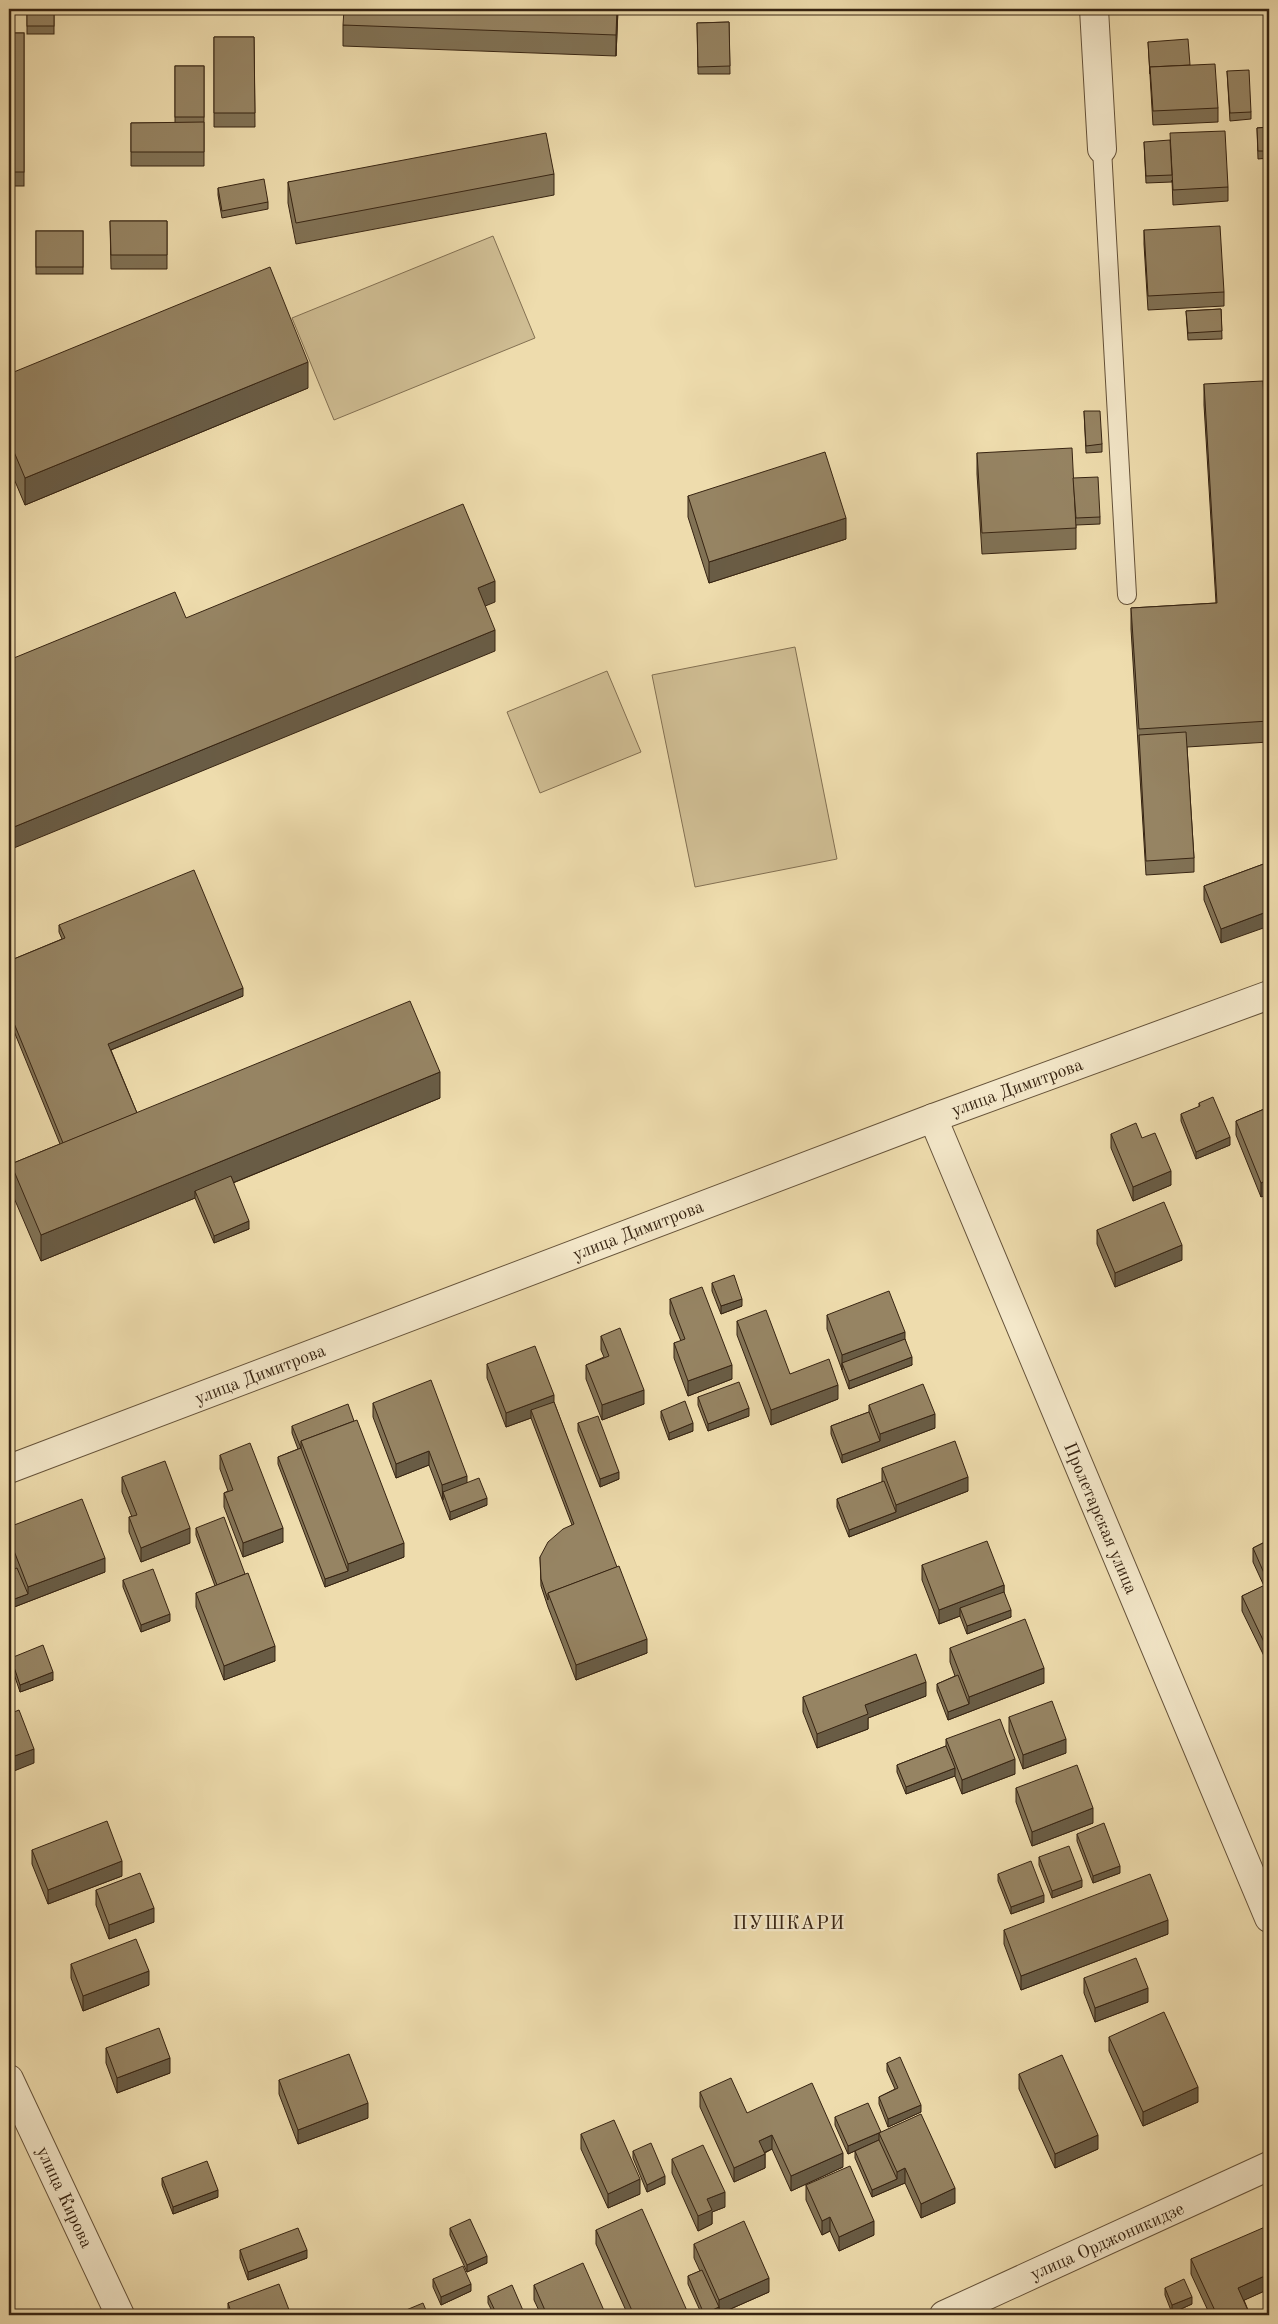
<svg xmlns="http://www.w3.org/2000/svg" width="1278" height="2324" font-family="'Old Standard TT',serif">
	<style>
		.green { fill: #cfbd93; stroke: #837052 }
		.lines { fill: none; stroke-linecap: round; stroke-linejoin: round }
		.service-casing { stroke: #655239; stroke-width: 20 }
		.minor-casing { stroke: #655239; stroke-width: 30 }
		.tertiary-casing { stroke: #655239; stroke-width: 30 }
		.service { stroke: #f4e8ca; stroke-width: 18 }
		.minor { stroke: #f4e8ca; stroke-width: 28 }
		.tertiary { stroke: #f4e8ca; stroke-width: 28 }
		.wall { fill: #817255; stroke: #372412 }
		.shaded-wall { fill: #695c45; stroke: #372412 }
		.building { fill: #968463; stroke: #372412 }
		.labels { text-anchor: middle; stroke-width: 4.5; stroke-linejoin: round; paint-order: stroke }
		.street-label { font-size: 18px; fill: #372412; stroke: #f4e8ca }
		.neighbourhood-label { font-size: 19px; letter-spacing: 1px; fill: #372412; stroke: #f4e8ca }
	</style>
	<rect width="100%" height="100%" fill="#eedcad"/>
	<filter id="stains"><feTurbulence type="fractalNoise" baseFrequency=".004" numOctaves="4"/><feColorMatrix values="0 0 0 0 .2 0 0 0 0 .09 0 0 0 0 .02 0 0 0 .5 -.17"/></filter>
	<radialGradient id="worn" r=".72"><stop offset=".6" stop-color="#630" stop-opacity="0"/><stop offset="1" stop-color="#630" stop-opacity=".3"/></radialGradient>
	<g class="green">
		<path d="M493,236L535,338L334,420L292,318Z"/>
		<path d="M795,647L837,859L695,887L652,675Z"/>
		<path d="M607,671L641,752L540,793L507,712Z"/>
	</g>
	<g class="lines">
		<defs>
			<path id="service" d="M1102,149L1127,595"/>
			<g id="minor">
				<path d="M1094,9L1102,149"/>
				<path d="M933,1118L1269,1918"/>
				<path d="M9,2079L120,2315"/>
				<path d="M944,2315L1269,2166"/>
			</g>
			<path id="tertiary" d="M9,1469L933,1118L1269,995"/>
		</defs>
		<use href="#service" class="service-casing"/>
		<use href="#minor" class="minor-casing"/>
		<use href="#tertiary" class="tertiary-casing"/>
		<use href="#service" class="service"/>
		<use href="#minor" class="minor"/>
		<use href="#tertiary" class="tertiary"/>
	</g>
	<g class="wall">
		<rect x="27" y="9" width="27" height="25"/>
		<path d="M618,9L616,56L343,46V25Z"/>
		<path d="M696,9H728L696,10Z"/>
		<path d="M900,9H959L900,12Z"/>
		<path d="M729,22L730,74H698L697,23Z"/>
		<rect x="9" y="33" width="15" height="153"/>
		<path d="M214,37H254L255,127H214Z"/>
		<path d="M1148,42L1190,65L1218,108V122L1153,125Z"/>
		<path d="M175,66H204V166H131V123H175Z"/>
		<path d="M1227,71L1251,112V119L1230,121Z"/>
		<path d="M1269,127V158L1258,159L1257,128Z"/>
		<path d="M1144,142L1228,187V201L1173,205L1172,180V182L1146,183Z"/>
		<path d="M554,174V195L296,244L288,203V182Z"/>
		<path d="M218,188L268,202V209L222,218L218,195Z"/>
		<path d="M110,221H167V269H111Z"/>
		<path d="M1144,230L1224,292V306L1148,310L1144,244Z"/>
		<rect x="36" y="231" width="47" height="43"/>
		<path d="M1221,309L1222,339L1188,340L1186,311Z"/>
		<path d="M9,374L308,388L25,505L9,467Z"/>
		<path d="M1204,384L1269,493V742L1187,747L1194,858V872L1146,875L1131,629V608L1216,603L1204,405Z"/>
		<path d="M1084,411L1102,444V452L1086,453Z"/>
		<path d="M977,453L1073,478L1100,517V524L1076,525V549L982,554L977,474Z"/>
		<path d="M688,496L846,539L709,583L688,517Z"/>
		<path d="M1269,862L1221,943L1204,900V886Z"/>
		<path d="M59,925L243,996L111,1050L137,1113L440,1098L233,1183L249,1229L214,1243L195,1198L41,1261L11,1191V1164L60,1144L9,1019V961L62,939L59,932Z"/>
		<path d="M1199,1103L1230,1145L1196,1159L1181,1121V1114L1199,1107Z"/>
		<path d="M1269,1107L1261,1197L1236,1135V1121Z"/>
		<path d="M1111,1134L1142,1138L1171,1185L1133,1201L1111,1148Z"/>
		<path d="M1097,1230L1182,1260L1115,1287L1097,1244Z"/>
		<path d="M712,1283L742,1306L721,1314L712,1291Z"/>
		<path d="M670,1299L732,1379L688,1396L674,1358V1343L681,1341L670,1314Z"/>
		<path d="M827,1315L905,1339L912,1365L849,1389L827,1329Z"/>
		<path d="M737,1321L790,1374L838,1399L771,1425L737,1335Z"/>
		<path d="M601,1336L644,1404L602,1420L586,1379V1365L604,1357L601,1350Z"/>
		<path d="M487,1364L554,1402L647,1653L576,1680L548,1607L541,1586L540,1557L572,1525L531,1418L506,1427L487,1378Z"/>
		<path d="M698,1397L749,1416L708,1431L698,1405Z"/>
		<path d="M373,1403L467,1483L487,1505L450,1520L429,1465L396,1478L373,1417Z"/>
		<path d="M869,1405L935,1428L842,1463L831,1434V1426L869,1412Z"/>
		<path d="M661,1411L693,1431L669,1440L661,1418Z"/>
		<path d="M578,1423L619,1479L600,1487L578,1431Z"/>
		<path d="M292,1426L404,1557L325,1587L278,1464V1457L298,1449L292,1433Z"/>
		<path d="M220,1455L283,1542L243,1557L224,1507V1493L228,1491L220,1469Z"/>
		<path d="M882,1468L968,1491L849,1537L837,1507V1499L882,1482Z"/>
		<path d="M122,1477L190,1543L141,1562L129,1532V1517H132L122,1492Z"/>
		<path d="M9,1527L105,1572L9,1609V1571L15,1569L9,1552Z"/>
		<path d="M196,1528L275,1661L224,1680L196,1607V1593L215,1586L196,1535Z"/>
		<path d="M1269,1540L1264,1656L1242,1611V1596L1264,1586L1253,1562V1548Z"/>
		<path d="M922,1565L1004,1585V1592L1011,1617L967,1634L960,1616L939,1624L922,1580Z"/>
		<path d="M123,1580L170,1621L141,1632L123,1587Z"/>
		<path d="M950,1648L1044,1683L948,1720L937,1691V1684L955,1676L950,1662Z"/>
		<path d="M11,1658L53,1680L20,1692L11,1665Z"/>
		<path d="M926,1696L868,1718V1729L817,1748L803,1712V1697Z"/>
		<path d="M1009,1717L1066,1753L1023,1769L1009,1732Z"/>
		<path d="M946,1739L1015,1774L962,1794L955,1776L906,1794L897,1772V1765L946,1746Z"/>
		<path d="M1016,1788L1093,1823L1032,1846L1016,1802Z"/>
		<path d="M1077,1834L1120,1873L1093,1883L1077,1841Z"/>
		<path d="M32,1850L122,1876L48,1904L32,1864Z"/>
		<path d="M1039,1857L1082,1887L1052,1898L1039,1865Z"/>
		<path d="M998,1874L1044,1902L1011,1914L998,1881Z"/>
		<path d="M96,1890L154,1922L109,1939L96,1905Z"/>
		<path d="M1004,1930L1168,1934L1021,1990L1004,1944Z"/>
		<path d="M71,1964L149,1985L83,2011L71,1978Z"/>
		<path d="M1084,1978L1148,2002L1095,2022L1084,1993Z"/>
		<path d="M1109,2037L1198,2102L1143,2126L1109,2051Z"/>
		<path d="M106,2048L170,2073L117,2093L106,2063Z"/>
		<path d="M887,2063L921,2112L888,2127L879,2104V2097L895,2089L887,2071Z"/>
		<path d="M1019,2074L1098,2149L1055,2168L1019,2089Z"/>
		<path d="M279,2080L368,2118L298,2144L279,2094Z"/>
		<path d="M700,2092L747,2113L843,2167L791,2191L772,2149L765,2153V2168L734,2182L700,2107Z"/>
		<path d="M835,2117L881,2132L955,2203L921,2218L905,2183L872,2197L855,2158V2151L848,2154L835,2125Z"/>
		<path d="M581,2134L640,2194L608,2208L581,2149Z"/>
		<path d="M633,2151L665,2184L647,2192L633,2158Z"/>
		<path d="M672,2159L725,2207L712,2212V2224L698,2231L672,2173Z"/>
		<path d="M162,2178L218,2197L173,2214L162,2185Z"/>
		<path d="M806,2185L874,2235L839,2251L830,2231L822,2235L806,2200Z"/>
		<path d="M450,2228L487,2263L467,2272L450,2235Z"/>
		<path d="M596,2230L688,2315H628L596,2244Z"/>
		<path d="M1269,2235V2289L1244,2300L1250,2315H1210L1191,2274V2259Z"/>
		<path d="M694,2244L769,2292L717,2315H702L688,2284V2276L700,2271L694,2258Z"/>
		<path d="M240,2250L307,2258L248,2280L240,2258Z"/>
		<path d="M433,2279L471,2291L441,2305L433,2287Z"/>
		<path d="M534,2285L606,2315H541L534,2300Z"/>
		<path d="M1165,2288L1192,2304L1172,2313L1165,2295Z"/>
		<path d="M488,2296L525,2315H494L488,2303Z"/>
		<path d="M228,2303L291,2315H228Z"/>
	</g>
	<g class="shaded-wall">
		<path d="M617,9H618L616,56V35Z"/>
		<path d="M308,362V388L25,505V478Z"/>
		<path d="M846,518V539L709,583V562Z"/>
		<path d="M495,581V602L478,609V588Z"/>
		<path d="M495,630V651L9,850V829Z"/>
		<path d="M1269,911V926L1221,943V929Z"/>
		<path d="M243,988V996L108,1051V1044Z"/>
		<path d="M440,1072V1098L198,1197L195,1191V1198L41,1261V1235Z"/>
		<path d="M1230,1137V1145L1196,1159V1152Z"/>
		<path d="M1171,1171V1185L1133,1201V1187Z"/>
		<path d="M1269,1179V1194L1261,1197V1183Z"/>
		<path d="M249,1221V1229L214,1243V1236Z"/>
		<path d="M1182,1245V1260L1115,1287V1273Z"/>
		<path d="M742,1299V1306L721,1314V1306Z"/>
		<path d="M905,1332V1346L842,1363V1370V1355Z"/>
		<path d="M912,1357V1365L849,1389V1381Z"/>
		<path d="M732,1365V1379L688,1396V1381Z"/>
		<path d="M838,1385V1399L771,1425V1410Z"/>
		<path d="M644,1390V1404L602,1420V1405Z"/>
		<path d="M554,1395V1409L531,1410V1418L506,1427V1413Z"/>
		<path d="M749,1408V1416L708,1431V1424Z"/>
		<path d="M935,1414V1428L842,1463V1455L880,1441V1434Z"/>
		<path d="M693,1423V1431L669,1440V1433Z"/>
		<path d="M429,1451V1465L396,1478V1464Z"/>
		<path d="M619,1472V1479L600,1487V1479Z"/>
		<path d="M467,1476V1490L443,1492V1500L442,1485Z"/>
		<path d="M968,1477V1491L849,1537V1530L896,1512V1505Z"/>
		<path d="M487,1498V1505L450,1520V1512Z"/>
		<path d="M190,1528V1543L141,1562V1548Z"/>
		<path d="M283,1528V1542L243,1557V1543Z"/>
		<path d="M404,1543V1557L325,1587V1579L348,1571V1564Z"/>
		<path d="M105,1558V1572L9,1609V1601L28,1594V1587Z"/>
		<path d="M1269,1571V1585L1264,1587V1573Z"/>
		<path d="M1004,1585V1599L960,1608V1616L939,1624V1610Z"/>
		<path d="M1011,1610V1617L967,1634V1626Z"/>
		<path d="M170,1614V1621L141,1632V1625Z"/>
		<path d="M647,1639V1653L576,1680V1665Z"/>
		<path d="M1269,1639V1654L1264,1656V1642Z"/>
		<path d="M275,1646V1661L224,1680V1666Z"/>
		<path d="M1044,1668V1683L948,1720V1712L969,1704V1697Z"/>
		<path d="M53,1672V1680L20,1692V1685Z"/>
		<path d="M926,1682V1696L868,1718V1729L817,1748V1734L865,1705Z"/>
		<path d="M1066,1739V1753L1023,1769V1755Z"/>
		<path d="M34,1749V1763L9,1773V1758Z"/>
		<path d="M1015,1759V1774L962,1794V1780Z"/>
		<path d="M955,1768V1776L906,1794V1787Z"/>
		<path d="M1093,1808V1823L1032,1846V1832Z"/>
		<path d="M122,1861V1876L48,1904V1890Z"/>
		<path d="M1120,1866V1873L1093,1883V1876Z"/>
		<path d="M1082,1880V1887L1052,1898V1891Z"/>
		<path d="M1044,1895V1902L1011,1914V1907Z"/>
		<path d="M154,1908V1922L109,1939V1925Z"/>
		<path d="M1168,1920V1934L1021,1990V1976Z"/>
		<path d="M149,1971V1985L83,2011V1996Z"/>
		<path d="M1148,1988V2002L1095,2022V2008Z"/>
		<path d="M170,2058V2073L117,2093V2078Z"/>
		<path d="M1198,2087V2102L1143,2126V2112Z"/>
		<path d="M368,2103V2118L298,2144V2130Z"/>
		<path d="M921,2105V2112L888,2127V2119Z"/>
		<path d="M879,2133V2140L848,2154V2146Z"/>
		<path d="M772,2135V2149L759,2155V2141Z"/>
		<path d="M1098,2135V2149L1055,2168V2154Z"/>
		<path d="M843,2153V2167L791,2191V2176Z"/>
		<path d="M765,2154V2168L734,2182V2168Z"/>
		<path d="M905,2168V2183L872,2197V2190L897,2179V2172Z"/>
		<path d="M665,2176V2184L647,2192V2185Z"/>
		<path d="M640,2179V2194L608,2208V2194Z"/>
		<path d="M955,2188V2203L921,2218V2204Z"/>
		<path d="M218,2190V2197L173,2214V2207Z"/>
		<path d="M725,2192V2207L712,2212V2224L698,2231V2216L707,2199Z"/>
		<path d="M830,2217V2231L822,2235V2221Z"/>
		<path d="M874,2221V2235L839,2251V2237Z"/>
		<path d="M307,2250V2258L248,2280V2272Z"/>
		<path d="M487,2256V2263L467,2272V2265Z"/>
		<path d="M1269,2274V2289L1238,2303V2288Z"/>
		<path d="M769,2278V2292L719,2314V2300Z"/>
		<path d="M471,2284V2291L441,2305V2297Z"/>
		<path d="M1192,2297V2304L1172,2313V2305Z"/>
		<path d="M719,2307V2314L717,2315H704V2314Z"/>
	</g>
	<g class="building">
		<rect x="27" y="9" width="27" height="17"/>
		<path d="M344,9H617L616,35L343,25Z"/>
		<path d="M729,22L730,66L698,67L697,23Z"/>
		<rect x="9" y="33" width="15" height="139"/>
		<path d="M214,37H254L255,113H214Z"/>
		<path d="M1188,39L1190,65L1150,67V74L1148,42Z"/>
		<path d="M1215,64L1218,108L1153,111L1150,67Z"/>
		<rect x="175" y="66" width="29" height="51"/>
		<path d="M1249,70L1251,112L1230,113L1227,71Z"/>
		<path d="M204,122V152H131V123Z"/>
		<path d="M1269,127V151H1258L1257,128Z"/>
		<path d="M1225,131L1228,187L1173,190L1170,133Z"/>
		<path d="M546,133L554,174L296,223L288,182Z"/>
		<path d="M1170,140L1172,175L1146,176L1144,142Z"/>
		<path d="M264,179L268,202L222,211L218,188Z"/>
		<path d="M110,221H167V255H111Z"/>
		<path d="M1220,226L1224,292L1148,296L1144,230Z"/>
		<rect x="36" y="231" width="47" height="36"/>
		<path d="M270,267L308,362L25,478L9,440V374Z"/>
		<path d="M1221,309L1222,331L1188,333L1186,311Z"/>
		<path d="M1263,381L1269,493V721L1139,729L1131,608L1217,603L1204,384Z"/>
		<path d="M1084,411H1100L1102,444L1086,446Z"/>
		<path d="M1072,448L1076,528L982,533L977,453Z"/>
		<path d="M825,452L846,518L709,562L688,496Z"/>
		<path d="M1098,477L1100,517L1076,518L1073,478Z"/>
		<path d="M463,504L495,581L478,588L495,630L9,829V660L175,592L186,618Z"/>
		<path d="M1186,732L1194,858L1146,861L1139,735Z"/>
		<path d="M1269,862V911L1221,929L1204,886Z"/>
		<path d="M194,870L243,988L108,1044L137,1113L63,1143L9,1011V961L65,938L59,925Z"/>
		<path d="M410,1001L440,1072L41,1235L11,1164Z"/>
		<path d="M1213,1097L1230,1137L1196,1152L1181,1114L1200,1106L1199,1103Z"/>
		<path d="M1269,1107V1179L1261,1183L1236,1121Z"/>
		<path d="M1136,1123L1142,1138L1155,1133L1171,1171L1133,1187L1111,1134Z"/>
		<path d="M231,1176L249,1221L214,1236L195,1191Z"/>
		<path d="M1164,1202L1182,1245L1115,1273L1097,1230Z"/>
		<path d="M734,1275L742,1299L721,1306L712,1283Z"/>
		<path d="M702,1287L732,1365L688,1381L674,1343L685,1339L670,1299Z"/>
		<path d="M889,1291L905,1332L842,1355L827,1315Z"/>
		<path d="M766,1310L790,1374L829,1359L838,1385L771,1410L737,1321Z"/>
		<path d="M620,1328L644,1390L602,1405L586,1365L609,1356L601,1336Z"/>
		<path d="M905,1339L912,1357L849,1381L842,1363Z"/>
		<path d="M535,1346L554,1395L506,1413L487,1364Z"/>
		<path d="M431,1380L467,1476L442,1485L429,1451L396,1464L373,1403Z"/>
		<path d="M739,1382L749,1408L708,1424L698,1397Z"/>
		<path d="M923,1384L935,1414L880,1434L869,1405Z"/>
		<path d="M685,1401L693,1423L669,1433L661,1411Z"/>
		<path d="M554,1402L617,1567L548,1593V1600L541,1579L540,1557L548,1542L563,1529L574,1524L531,1410Z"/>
		<path d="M348,1404L354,1421L301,1441V1448L292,1426Z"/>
		<path d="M869,1412L880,1441L842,1455L831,1426Z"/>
		<path d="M598,1416L619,1472L600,1479L578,1423Z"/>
		<path d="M357,1420L404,1543L348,1564L301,1441Z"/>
		<path d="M955,1441L968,1477L896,1505L882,1468Z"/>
		<path d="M250,1443L283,1528L243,1543L224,1493L233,1490L220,1455Z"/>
		<path d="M301,1448L348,1571L325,1579L278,1457Z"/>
		<path d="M165,1461L190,1528L141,1548L129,1517L137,1515L122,1477Z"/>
		<path d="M479,1478L487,1498L450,1512L443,1492Z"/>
		<path d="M884,1481L896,1512L849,1530L837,1499Z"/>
		<path d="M82,1499L105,1558L28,1587L9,1538V1527Z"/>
		<path d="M224,1517L245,1574L217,1585L196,1528Z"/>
		<path d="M1269,1540V1571L1264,1573L1253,1548Z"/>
		<path d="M987,1541L1004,1585L939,1610L922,1565Z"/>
		<path d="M619,1566L647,1639L576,1665L548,1593Z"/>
		<path d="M17,1568L28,1594L9,1601V1571Z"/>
		<path d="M153,1569L170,1614L141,1625L123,1580Z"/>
		<path d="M248,1573L275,1646L224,1666L196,1593Z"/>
		<path d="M1269,1583V1639L1264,1642L1242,1596Z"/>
		<path d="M1004,1592L1011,1610L967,1626L960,1608Z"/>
		<path d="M1025,1619L1044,1668L969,1697L950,1648Z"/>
		<path d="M43,1645L53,1672L20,1685L11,1658Z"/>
		<path d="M916,1654L926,1682L865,1705L868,1714L817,1734L803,1697Z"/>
		<path d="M958,1675L969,1704L948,1712L937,1684Z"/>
		<path d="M1052,1701L1066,1739L1023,1755L1009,1717Z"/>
		<path d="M19,1710L34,1749L9,1758V1714Z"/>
		<path d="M1000,1719L1015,1759L962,1780L946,1739Z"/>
		<path d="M946,1746L955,1768L906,1787L897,1765Z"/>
		<path d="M1077,1765L1093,1808L1032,1832L1016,1788Z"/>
		<path d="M107,1821L122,1861L48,1890L32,1850Z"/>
		<path d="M1104,1823L1120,1866L1093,1876L1077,1834Z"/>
		<path d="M1069,1846L1082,1880L1052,1891L1039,1857Z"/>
		<path d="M1031,1861L1044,1895L1011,1907L998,1874Z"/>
		<path d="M140,1873L154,1908L109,1925L96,1890Z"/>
		<path d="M1150,1874L1168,1920L1021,1976L1004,1930Z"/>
		<path d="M136,1939L149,1971L83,1996L71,1964Z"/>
		<path d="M1136,1958L1148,1988L1095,2008L1084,1978Z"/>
		<path d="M1164,2012L1198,2087L1143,2112L1109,2037Z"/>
		<path d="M159,2028L170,2058L117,2078L106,2048Z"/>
		<path d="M349,2054L368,2103L298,2130L279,2080Z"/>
		<path d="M1062,2055L1098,2135L1055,2154L1019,2074Z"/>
		<path d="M900,2057L921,2105L888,2119L879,2097L898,2088L887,2063Z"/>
		<path d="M731,2078L747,2113L812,2083L843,2153L791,2176L772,2135L759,2141L765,2154L734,2168L700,2092Z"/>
		<path d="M868,2103L881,2132L848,2146L835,2117Z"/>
		<path d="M921,2114L955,2188L921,2204L905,2168L897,2172L879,2133Z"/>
		<path d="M614,2120L640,2179L608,2194L581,2134Z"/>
		<path d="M879,2140L897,2179L872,2190L855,2151Z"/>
		<path d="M651,2143L665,2176L647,2185L633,2151Z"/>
		<path d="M703,2145L725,2192L707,2199L712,2210L698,2216L672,2159Z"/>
		<path d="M207,2161L218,2190L173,2207L162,2178Z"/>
		<path d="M850,2166L874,2221L839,2237L830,2217L822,2221L806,2185Z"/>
		<path d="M642,2209L688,2313L683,2315H634L596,2230Z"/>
		<path d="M470,2219L487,2256L467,2265L450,2228Z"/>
		<path d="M744,2221L769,2278L719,2300L694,2244Z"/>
		<path d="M1265,2227L1269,2235V2274L1238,2288L1250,2315H1217L1191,2259Z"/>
		<path d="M298,2228L307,2250L248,2272L240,2250Z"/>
		<path d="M583,2263L606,2315H547L534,2285Z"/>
		<path d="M463,2266L471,2284L441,2297L433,2279Z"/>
		<path d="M702,2270L719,2307L704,2314L688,2276Z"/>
		<path d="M1184,2279L1192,2297L1172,2305L1165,2288Z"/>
		<path d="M279,2284L291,2315H232L228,2303Z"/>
		<path d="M512,2285L525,2315H497L488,2296Z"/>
		<path d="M423,2303L428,2315H400L399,2313Z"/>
	</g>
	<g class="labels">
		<g class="street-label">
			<text transform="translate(1017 1087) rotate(-20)" y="6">улица Димитрова</text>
			<text transform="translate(638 1230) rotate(-21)" y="6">улица Димитрова</text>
			<text transform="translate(260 1374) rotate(-21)" y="6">улица Димитрова</text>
			<text transform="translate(1101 1518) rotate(67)" y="6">Пролетарская улица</text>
			<text transform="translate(65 2197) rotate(65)" y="6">улица Кирова</text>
			<text transform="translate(1107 2241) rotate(-24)" y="6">улица Орджоникидзе</text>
		</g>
		<g class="neighbourhood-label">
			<text x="789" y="1929">ПУШКАРИ</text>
		</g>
	</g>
	<rect width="1278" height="2324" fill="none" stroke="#eedcad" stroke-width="30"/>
	<rect x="10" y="10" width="1258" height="2304" fill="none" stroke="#372412" stroke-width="2.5"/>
	<rect x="15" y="15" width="1248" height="2294" fill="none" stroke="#372412"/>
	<rect width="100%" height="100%" filter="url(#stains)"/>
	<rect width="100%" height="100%" fill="url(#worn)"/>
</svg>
